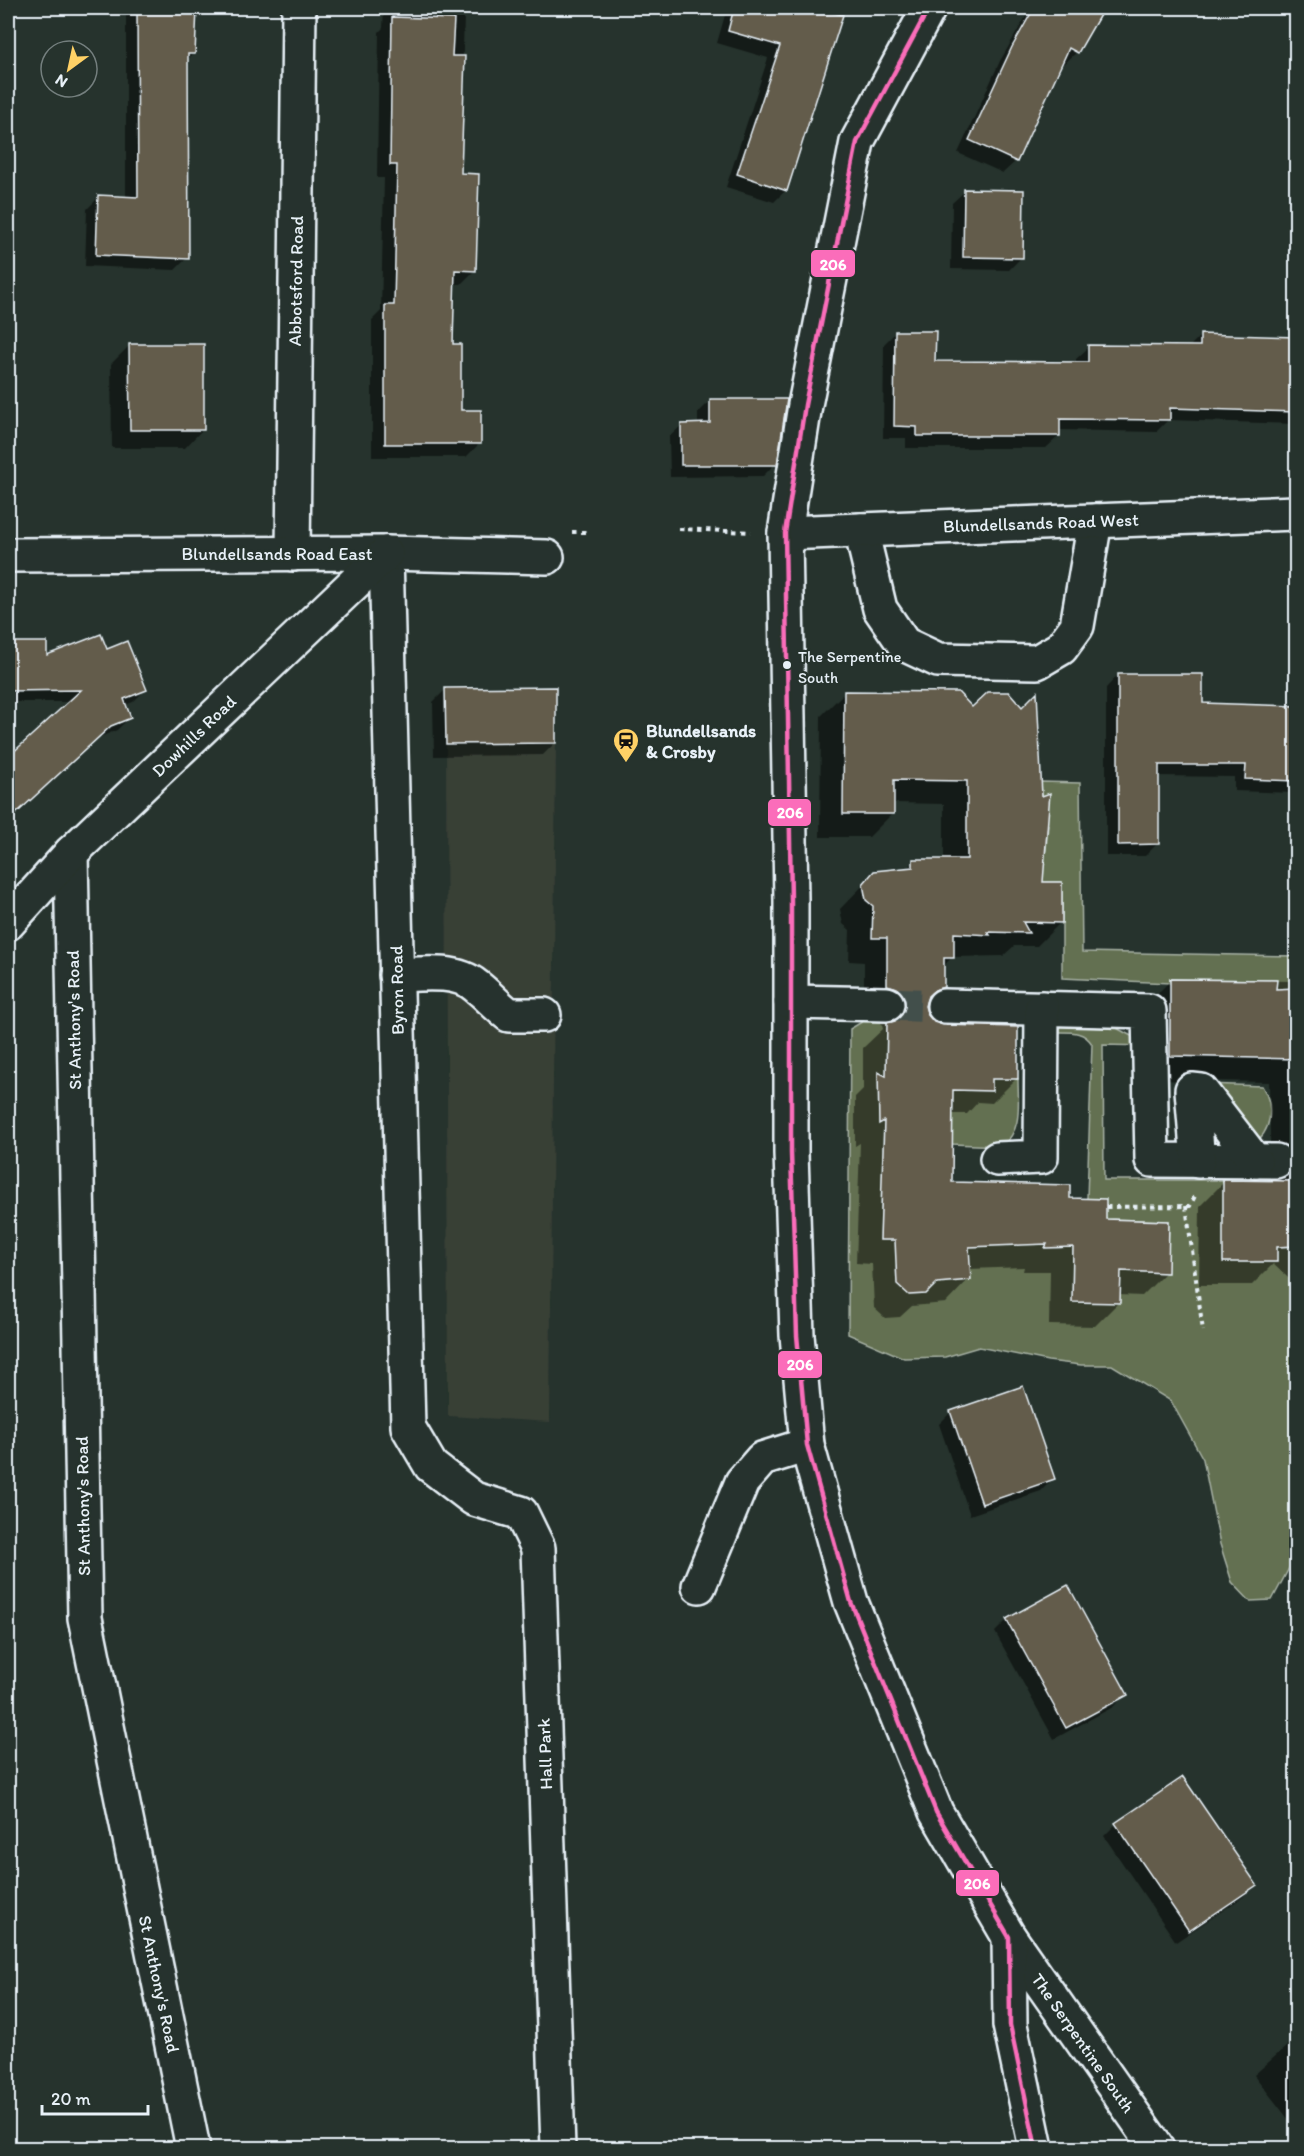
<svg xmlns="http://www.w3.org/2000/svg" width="1304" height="2156" font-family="Itim,sans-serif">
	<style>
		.built { fill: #383f36 }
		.green { fill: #637051; stroke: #a6b0a4; stroke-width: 1.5 }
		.shadow { fill: #0007 }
		.building { fill: #635c4c; stroke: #e8f1f8; stroke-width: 1.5 }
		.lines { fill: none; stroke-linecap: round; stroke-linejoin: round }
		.minor-tunnel { stroke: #43504b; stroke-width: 33; stroke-dasharray: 33 16; stroke-linecap: butt }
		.minor-casing { stroke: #e8f1f8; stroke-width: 38 }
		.path { stroke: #e8f1f8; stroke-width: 4; stroke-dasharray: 4.5 4.5; stroke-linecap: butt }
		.minor { stroke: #26332d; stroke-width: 33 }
		.bus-1-casing { stroke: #26332d; stroke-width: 9 }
		.bus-1 { stroke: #fb6dba; stroke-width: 4.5 }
		.bus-dot { fill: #e8f1f8; stroke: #26332d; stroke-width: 2 }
		.labels { text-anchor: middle; stroke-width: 4.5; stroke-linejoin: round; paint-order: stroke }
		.bus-label { font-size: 16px; fill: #e8f1f8; stroke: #26332d; text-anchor: start }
		.street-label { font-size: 18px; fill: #e8f1f8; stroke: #26332d }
		.poi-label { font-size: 18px; font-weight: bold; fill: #e8f1f8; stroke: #26332d; text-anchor: start }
		.line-badge { stroke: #26332d; stroke-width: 2 }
		.badge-label { font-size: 16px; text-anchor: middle; font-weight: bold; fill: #fff }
	</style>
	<rect width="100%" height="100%" fill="#26332d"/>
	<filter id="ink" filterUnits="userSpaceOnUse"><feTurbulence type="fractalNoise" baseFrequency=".0167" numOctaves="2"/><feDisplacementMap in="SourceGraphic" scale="12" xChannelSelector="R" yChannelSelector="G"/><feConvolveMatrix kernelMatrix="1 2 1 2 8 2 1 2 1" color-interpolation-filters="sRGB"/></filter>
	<g filter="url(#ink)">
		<path class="built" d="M556,743L550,1422L448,1416L446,744Z"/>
		<g class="green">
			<path d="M1041,782L1080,783L1082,952L1296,956V988L1276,989V980L1170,979V983L1062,978V882H1036L1046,850L1048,825L1041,827L1049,794L1042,796Z"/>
			<path d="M887,1019L886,1076L878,1072L879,1123L884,1121L880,1240L908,1241L911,1255L896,1266L897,1284L910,1295L926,1294L968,1239L1048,1241L1046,1248H1061L1073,1242L1072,1302L1121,1271L1167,1273L1169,1221L1105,1219L1087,1199L1092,1044C1084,1031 1072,1032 1058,1032V1023L1109,1024L1150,1046L1103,1045L1104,1180H1223V1262H1277V1247L1296,1246V1555L1272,1600L1250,1601L1232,1582L1220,1544L1203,1459L1171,1401L1112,1365H1081L1048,1361L979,1347L945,1357L904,1358L848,1334L850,1029L865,1020Z"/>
			<path d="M992,1079H1018C1018,1104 1023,1130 1002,1146L952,1144L953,1090L992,1091Z"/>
			<path d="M1205,1084L1262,1086C1275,1106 1272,1132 1252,1145Z"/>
		</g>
		<g class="shadow">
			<path d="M126,8H195L194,53L187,60V258L175,270L85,266L87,209L99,197L126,198Z"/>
			<path d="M384,8H481L471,17H464L459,175L475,270L461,284H453L452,345L459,411L479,444L466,457H372V320L381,311L384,178H377L379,32L383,28Z"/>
			<path d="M727,8H810L841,16L786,190L774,202L726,187L768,58L717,43Z"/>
			<path d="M1031,8H1102L1077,52L1064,64L1061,62L1016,161L1003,173L958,153L1000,61Z"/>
			<path d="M965,191L1021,258L1009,270L951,269L952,203Z"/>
			<path d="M896,332L934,362L1076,364V359L1089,347H1189L1200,336L1296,338V424L1168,420L1156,432L1059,430V436L1046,448H906V438H883L884,344Z"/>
			<path d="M129,346L203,429L185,448H112L111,364Z"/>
			<path d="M710,401L775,464L763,476L670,477L669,437L682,425H698V413Z"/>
			<path d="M8,643H45L46,658L106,651L145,690L133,702L125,705L129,718L117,730L98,738L8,820V759L70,702H8Z"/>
			<path d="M1118,675L1201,705L1296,707V793L1234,791V777L1157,776V844L1145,856H1106V688Z"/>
			<path d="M446,689L555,743L543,755L434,756L433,702Z"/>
			<path d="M845,692L957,693L1060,923L1037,946H1014L1003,956L952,957L943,967L942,987L924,1005L926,1015L933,1023L1016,1079L992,1103L978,1102L967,1114H951L950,1183L1068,1200L1104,1220L1166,1272L1142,1296L1119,1295V1302L1095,1326L1049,1325L1050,1271H1023L1024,1267L969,1269V1279L946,1303L912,1306L900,1317L885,1318L874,1308L872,1264L856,1263L860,1143L855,1146V1097L863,1089V1048L883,1029L880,1019L864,1009V962L849,961L850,930L843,924L840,909L875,873L905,870L914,861H944V804L893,803V813L869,837H820L821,716Z"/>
			<path d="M1171,980L1296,981V1285L1273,1264L1252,1285H1199L1200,1206L1224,1182H1271L1269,1082L1147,1080V1004Z"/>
			<path d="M951,1412L1053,1479L1041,1491L970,1515L939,1424Z"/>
			<path d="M1007,1620L1126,1694L1113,1707L1054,1739L995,1632Z"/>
			<path d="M1116,1824L1255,1885L1243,1897L1176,1942L1104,1836Z"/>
			<path d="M1296,2038V2129L1254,2075Z"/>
		</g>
		<g class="building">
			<path d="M137,8H197L195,54H188L189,259L96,255L98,195L138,197Z"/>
			<path d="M734,8H815L843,15L787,191L737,174L780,46L728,31Z"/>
			<path d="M1034,8H1104L1078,53L1069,48L1017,162L969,140L1012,47Z"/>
			<path d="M392,17L454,19L452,56H465L461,173L479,174L476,271L455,270L453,344H461V410H481V444H385V305H394L397,165H390Z"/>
			<path d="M964,189L1024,190L1023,258L963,257Z"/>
			<path d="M895,331H936L935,361L1088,362V345L1200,346V334L1296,337V412L1170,408V420L1060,419V436H917V427L894,426Z"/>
			<path d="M129,344H204V430H130Z"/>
			<path d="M710,399H787L777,465H681V424L710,423Z"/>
			<path d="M101,634L107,649L127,641L147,690L124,699L131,718L111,726L8,821V757L81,690L8,691V642H47V655Z"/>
			<path d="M1118,674H1203V703L1296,706V781L1245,779L1246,765H1159V844L1118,845Z"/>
			<path d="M556,687V743L446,744L445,688Z"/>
			<path d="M844,691L958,692L972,707L988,692H1009L1022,707L1037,692L1042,796L1050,793L1043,882H1062V923L1023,922L1029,933L988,932L990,935L954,933V958H944V987L935,990L928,996L925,1006L928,1015L934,1022L943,1025L1018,1027V1079H992V1091L953,1090L952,1182L1070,1185V1198L1106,1199V1219L1169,1221L1168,1273L1121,1271L1120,1303L1072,1302L1073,1247L1045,1248L1047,1244L969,1247L971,1280L937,1283L926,1294L909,1295L897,1284L895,1240H880L884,1121L879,1124L878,1072L886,1076L887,1023L895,1021L903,1014L906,1004L904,996L897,988L887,985V938H872L873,906L866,900L863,884L874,871L913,867V859H967V781L894,780V814H843Z"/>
			<path d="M1170,979L1277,980L1276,989L1296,988V1059L1170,1056Z"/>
			<path d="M1223,1180L1296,1181V1246L1277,1247V1262H1223Z"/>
			<path d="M1023,1386L1055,1479L982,1504L950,1411Z"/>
			<path d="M1068,1585L1128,1695L1066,1728L1006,1619Z"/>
			<path d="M1183,1777L1257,1885L1189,1931L1115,1823Z"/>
		</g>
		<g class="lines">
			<path class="minor-tunnel" d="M887,1004L944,1006"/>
			<defs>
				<g id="minor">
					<path d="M929,8L857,142L805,405L785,533L791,901V1153L797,1335L807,1445L851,1602L936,1812L1009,1937L1157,2148"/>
					<path d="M861,530L880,609L904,644L938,660L1037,662L1061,648L1077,626L1095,521"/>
					<path d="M785,533L1296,513"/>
					<path d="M386,553L408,1427L431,1466L474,1499L521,1513L538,1548L558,2148"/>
					<path d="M293,554L299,8"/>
					<path d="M8,555L386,553L547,557"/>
					<path d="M71,853L85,1618L193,2148"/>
					<path d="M8,923L71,853L386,553"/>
					<path d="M396,975C421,974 456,969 476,986C488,995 497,1006 509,1015H544"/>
					<path d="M791,1002L887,1004"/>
					<path d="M944,1006L1149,1011L1152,1160L1276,1161"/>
					<path d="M997,1159L1041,1157L1042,1008"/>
					<path d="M1198,1161L1192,1090L1201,1091L1255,1161"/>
					<path d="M699,1586L742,1482L762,1459L807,1445"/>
					<path d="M1009,1937L1010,2025L1036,2148"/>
				</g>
			</defs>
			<use href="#minor" class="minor-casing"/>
			<g class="path">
				<path d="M679,529L751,532"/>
				<path d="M572,532H586"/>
				<path d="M1186,1206L1203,1331"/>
				<path d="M1106,1207L1190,1206L1196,1194"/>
			</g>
			<use href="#minor" class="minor"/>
			<defs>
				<path id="bus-1" d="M929,8L857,142L805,405L785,533L791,901V1153L797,1335L807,1445L851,1602L936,1812L1009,1937L1010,2025L1036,2148"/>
			</defs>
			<use href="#bus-1" class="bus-1-casing"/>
			<use href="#bus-1" class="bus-1"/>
		</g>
	</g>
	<defs>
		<symbol id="station-pin" viewBox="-11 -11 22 30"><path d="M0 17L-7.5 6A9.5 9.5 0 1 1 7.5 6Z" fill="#ffd166" stroke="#26332d"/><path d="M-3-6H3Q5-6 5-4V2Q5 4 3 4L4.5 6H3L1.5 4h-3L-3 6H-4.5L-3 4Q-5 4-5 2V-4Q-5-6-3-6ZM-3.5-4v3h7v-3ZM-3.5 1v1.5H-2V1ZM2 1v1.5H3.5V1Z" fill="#111"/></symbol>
	</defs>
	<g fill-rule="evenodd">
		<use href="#station-pin" x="611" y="726" width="30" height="40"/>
	</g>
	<circle class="bus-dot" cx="787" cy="665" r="5"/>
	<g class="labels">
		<g class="bus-label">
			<text x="798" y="662">The Serpentine<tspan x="798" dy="21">South</tspan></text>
		</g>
		<g class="street-label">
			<text transform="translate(296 281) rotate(-89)" y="6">Abbotsford Road</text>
			<text transform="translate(1041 523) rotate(-2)" y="6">Blundellsands Road West</text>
			<text x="277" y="560">Blundellsands Road East</text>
			<text transform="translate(194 736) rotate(-44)" y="6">Dowhills Road</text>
			<text transform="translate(397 990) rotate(-91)" y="6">Byron Road</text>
			<text transform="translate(74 1020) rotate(-91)" y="6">St Anthony's Road</text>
			<text transform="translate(83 1506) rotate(-91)" y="6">St Anthony's Road</text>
			<text transform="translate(545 1754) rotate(-92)" y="6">Hall Park</text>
			<text transform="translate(159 1984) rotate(78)" y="6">St Anthony's Road</text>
			<text transform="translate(1083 2043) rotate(55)" y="6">The Serpentine South</text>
		</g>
		<g class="poi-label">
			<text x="646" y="737">Blundellsands<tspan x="646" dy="21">&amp; Crosby</tspan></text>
		</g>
	</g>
	<g class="line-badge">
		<rect x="810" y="249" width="46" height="29" rx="6" fill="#fb6dba"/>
		<rect x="767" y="798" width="45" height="29" rx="6" fill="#fb6dba"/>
		<rect x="777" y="1350" width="46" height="29" rx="6" fill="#fb6dba"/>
		<rect x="955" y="1869" width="45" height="28" rx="6" fill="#fb6dba"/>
	</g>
	<g class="badge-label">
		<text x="833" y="270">206</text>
		<text x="790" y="818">206</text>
		<text x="800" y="1370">206</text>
		<text x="977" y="1889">206</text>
	</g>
	<rect width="1304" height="2156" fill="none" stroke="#26332d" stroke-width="30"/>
	<rect x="15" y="15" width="1274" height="2126" fill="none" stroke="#e8f1f8" stroke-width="2" filter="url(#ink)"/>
	<g transform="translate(69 69) rotate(213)"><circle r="28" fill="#26332d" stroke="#747f7e" stroke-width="1.5"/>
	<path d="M0-4.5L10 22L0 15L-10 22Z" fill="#ffd166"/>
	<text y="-9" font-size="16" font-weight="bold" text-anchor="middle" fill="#e8f1f8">N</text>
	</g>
	<path d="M42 2105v9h106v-9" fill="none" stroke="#e8f1f8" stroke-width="3"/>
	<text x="51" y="2105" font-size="18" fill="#e8f1f8" stroke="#26332d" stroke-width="4.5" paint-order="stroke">20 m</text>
</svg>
